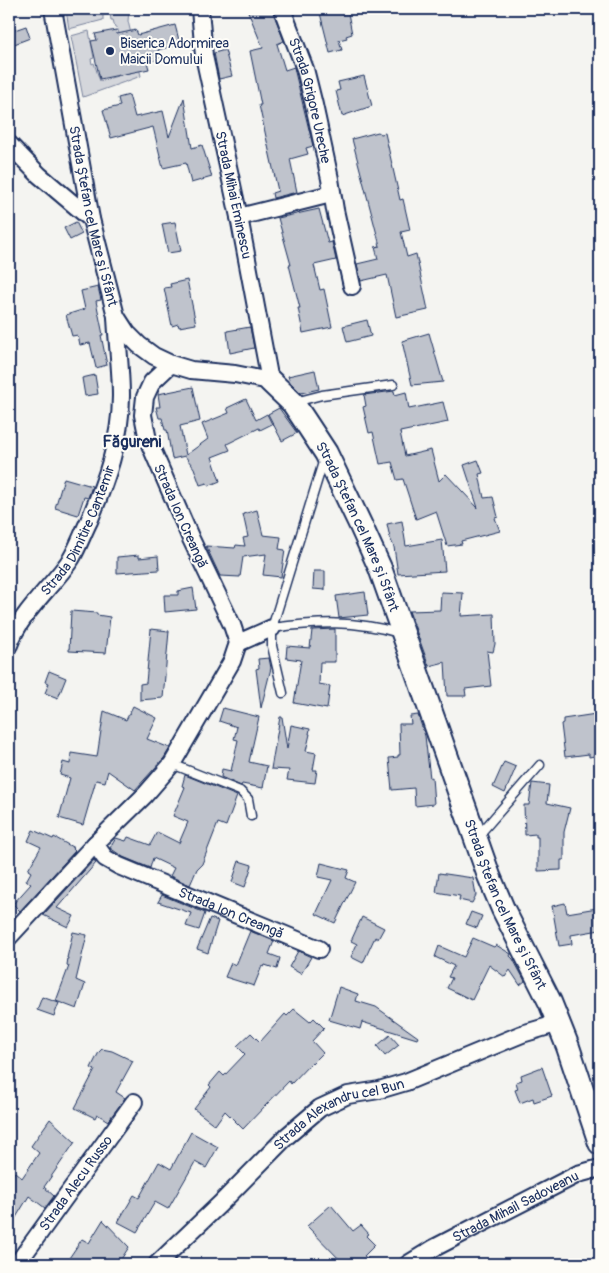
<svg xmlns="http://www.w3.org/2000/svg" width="609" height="1273" font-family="Pangolin,sans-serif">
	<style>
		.green { fill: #d4d6db; stroke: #78829c }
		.building { fill: #bfc3cc; stroke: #1b2f5e }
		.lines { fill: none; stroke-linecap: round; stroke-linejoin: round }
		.lane-casing { stroke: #1b2f5e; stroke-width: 11 }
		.street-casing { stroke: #1b2f5e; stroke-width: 20 }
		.secondary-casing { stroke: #1b2f5e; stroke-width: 26 }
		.lane { stroke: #fdfcf7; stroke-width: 8 }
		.street { stroke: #fdfcf7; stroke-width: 16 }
		.secondary { stroke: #fdfcf7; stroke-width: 22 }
		.poi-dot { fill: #1b2f5e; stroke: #fdfcf7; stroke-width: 2 }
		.labels { text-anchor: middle; stroke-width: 4; stroke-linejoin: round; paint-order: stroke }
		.poi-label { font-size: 14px; fill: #1b2f5e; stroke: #fdfcf7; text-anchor: start }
		.street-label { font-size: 14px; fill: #1b2f5e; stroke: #fdfcf7 }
		.quarter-label { font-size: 16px; font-weight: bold; fill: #1b2f5e; stroke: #fdfcf7 }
	</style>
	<rect width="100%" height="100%" fill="#f4f4f1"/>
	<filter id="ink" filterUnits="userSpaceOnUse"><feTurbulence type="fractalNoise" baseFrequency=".02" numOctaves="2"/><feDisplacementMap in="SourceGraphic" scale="10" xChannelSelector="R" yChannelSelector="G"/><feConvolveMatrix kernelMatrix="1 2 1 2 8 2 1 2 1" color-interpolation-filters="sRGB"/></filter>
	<g filter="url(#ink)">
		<path class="green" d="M72,9H98L99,11L110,9L112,15L129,10L128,21L141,76L83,97L71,36L89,31L94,58L91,59L92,64L94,63L100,81L131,72L117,27H115L113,20H111L110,13L103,15V20L69,29L66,10Z"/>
		<g class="building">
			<path d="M247,9H272L284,41L277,44L285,70L294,67L295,72L313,146L306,148L308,154L290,159L297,192L273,198L272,193L278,191L259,105H261L250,51L263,48Z"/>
			<path d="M319,9H340L341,14L348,13L352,34L346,36L347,38L339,40L342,50L330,53Z"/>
			<path d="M175,25L180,44L158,50L160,59L147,62L149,69L100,79L91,41L97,40L95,34L116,30L117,34L136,30L138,35Z"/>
			<path d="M26,26L30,38L9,46V32Z"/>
			<path d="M225,50L232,76L219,79L214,53Z"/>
			<path d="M364,76L372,106L342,116L336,91L340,90L338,82Z"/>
			<path d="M129,95L135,117L163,111L169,137L184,98L192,148L202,145L212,177L191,183L186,163L163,168L153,127L111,138L103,110L120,106L118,98Z"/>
			<path d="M378,132L381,134L385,133L400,200L403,199L410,230L401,232L407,257L416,254L428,310L396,317L387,275L361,281L357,264L378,259L375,247L380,246L352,139Z"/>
			<path d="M319,209L328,243L332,242L336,260L314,265L320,290L324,289L332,327L303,333L298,308H300L289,265H291L278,218Z"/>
			<path d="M76,222L82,234L70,240L64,228Z"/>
			<path d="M175,222L181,251L168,253L162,224Z"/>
			<path d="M187,280L196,324L179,327L178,324L172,326L164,288L171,287L170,284Z"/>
			<path d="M98,287L101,300L96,301L102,330L103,335H101L107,365L96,368L90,343L80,345L78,335L72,336L66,315L85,309L81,291Z"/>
			<path d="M367,320L371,336L347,342L343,326Z"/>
			<path d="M250,327L254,348L230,353L227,331Z"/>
			<path d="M429,333L443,382L412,385L402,341Z"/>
			<path d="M315,370L319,389L301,393L290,382L288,376Z"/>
			<path d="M95,375L98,394L85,396L82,378Z"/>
			<path d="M193,387L200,421L180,426L186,455L208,439L202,424L229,413L227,408L246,399L256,420L267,414L272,424L260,430L259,428L227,444L230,450L212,457L220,481L208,486L207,483L200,485L194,468L185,456L172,459L167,430H165L162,418H159L156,407H160L158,394Z"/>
			<path d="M394,391L395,395L406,392L409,409L443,402L448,422L400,432L405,456L431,450L439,481L446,474L478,508L464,465L478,460L483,473L479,474L484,498L493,497L498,517L495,518L500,531L461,541L462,544L447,546L436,511L416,519L403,479L397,480L392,462L380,464L373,432L369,433L363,407L366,406L364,395Z"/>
			<path d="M279,408L297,433L282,441L268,414Z"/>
			<path d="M64,478L92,486L88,498L84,497L78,515L55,508Z"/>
			<path d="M257,510L263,535L281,537L279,549L285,550L281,577L263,575L266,554L243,557L240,577L220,576L206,546L235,548L236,545L245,546L243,538L248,537L243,514Z"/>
			<path d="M402,521L406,546L442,540L445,571L398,574L394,547L390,538L387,524Z"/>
			<path d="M139,555V558L158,556L159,570L117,573V557Z"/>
			<path d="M314,571H325V590L313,589Z"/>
			<path d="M193,588L196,609L165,612L164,595H178V591Z"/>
			<path d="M365,592L368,615L339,618L336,596Z"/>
			<path d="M441,592L463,593L461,616L494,614L495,644L493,652L487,651L491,686L465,689L466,696H447L445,662L429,666L409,611L440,610Z"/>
			<path d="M71,611L97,613V615L110,617L106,653L69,651Z"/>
			<path d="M151,629L169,631L163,698L140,700V684L146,683Z"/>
			<path d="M335,629V662H320L319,684L330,686L327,709L294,703L301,660L286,658L287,646L310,648L312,630Z"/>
			<path d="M269,658L271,668L261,708L256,669L259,668L258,659Z"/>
			<path d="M49,671L66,678L58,698L45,693L49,683L45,682Z"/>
			<path d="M133,706L157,718L147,739L170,748L164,758L135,790L108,771L105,782L96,780L83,825L59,818L70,778L60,775L63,762L70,764L71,753L97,757L104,711L126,720Z"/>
			<path d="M223,708L259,717L249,762L267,766L263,788L242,784L241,786L221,777L222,769L231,771L238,740L234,739L237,727L219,721Z"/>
			<path d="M596,714L600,741V755L589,757V754L565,757L561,724L563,723V719Z"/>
			<path d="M418,715L425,736L430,778L432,777L434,804L415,806L414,788L392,790L389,758L398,757V755H400L399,724H411L410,716Z"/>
			<path d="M280,717H282L287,749L291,725L310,729L309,734H310L306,751L316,753L313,770H317L315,783L287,780L289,770L271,769Z"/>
			<path d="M504,762L516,767L505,793L493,787Z"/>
			<path d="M185,775L237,796L226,826L218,823L202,864L197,869L190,885L170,876L174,868L153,858L150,868L123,857L110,848L116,838L126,841L128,837L150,845L157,832L179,843L188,822L173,816L185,787L182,786Z"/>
			<path d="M532,783L549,785L547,803L570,808L564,832V860H561V870L538,871V837H536V834L525,835L524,805H529Z"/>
			<path d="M33,830L53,839L54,837L74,848L73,849L75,851L20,911L13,904L31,884L26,881L31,872L28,870L41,847L28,841Z"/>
			<path d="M94,860L96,863L57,908L74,916L68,927L43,915Z"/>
			<path d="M239,861L252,865L245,887L232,882Z"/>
			<path d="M321,863L349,870L346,878L355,882L335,923L316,914L332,880L318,877Z"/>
			<path d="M439,873L473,878L476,895L472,903L459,900L460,896L436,892Z"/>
			<path d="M162,895L205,913L199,930L186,926L191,913L158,902Z"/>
			<path d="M565,903L567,913L597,908L600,930L571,935L572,944L559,946L552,906Z"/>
			<path d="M471,912L482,916L477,928L466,924Z"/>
			<path d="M362,917L384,928L378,939L375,937L363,963L351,957L357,944L351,941Z"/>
			<path d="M210,918L218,921L208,953L197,949Z"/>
			<path d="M250,931L274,941L269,954L280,958L277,969L265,965L264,967L262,966L254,986L225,977L231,963L236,965Z"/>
			<path d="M73,932L87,935L76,980L85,984L77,1009L56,1001L69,966L67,965L68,958H67Z"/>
			<path d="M473,938L494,947L496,945L511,954L510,956L513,959L525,981L520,985L510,970L505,977L489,965L472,1000L447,988L452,978L448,977L454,966L435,957L439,946L464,957Z"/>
			<path d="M298,951L311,957L301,974L289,967Z"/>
			<path d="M339,987L358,994L356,1001L376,1007L418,1037L417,1039L362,1022L360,1029L329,1020Z"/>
			<path d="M42,997L59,1003L54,1016L37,1010Z"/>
			<path d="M294,1009L310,1022L314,1018L324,1028L312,1041L323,1053L312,1064L311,1063L291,1084L289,1081L243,1129L225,1111L215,1125L194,1109L211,1087L209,1085L220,1072L224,1076L245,1054L237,1046L251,1033L260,1042L285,1014L287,1016Z"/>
			<path d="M390,1035L399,1045L385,1056L377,1046Z"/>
			<path d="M102,1049L112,1051L133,1061L116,1092L125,1098L108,1121L97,1114L95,1118L75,1108L95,1070L91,1068L99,1052Z"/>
			<path d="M542,1067L552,1096L534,1102L533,1098L520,1103L515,1090L518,1089L516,1082L522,1080L521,1075Z"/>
			<path d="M50,1119L75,1142L44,1187L54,1196L45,1208L29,1196L9,1229V1181L15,1172L22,1178L39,1153L31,1146Z"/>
			<path d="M191,1132L218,1147L206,1168L195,1162L168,1209L155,1202L137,1232L118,1222L134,1195L139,1198L159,1162L171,1169Z"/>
			<path d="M331,1205L353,1231L361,1225L369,1234L366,1236L375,1245L364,1256L374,1264H344L307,1226Z"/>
			<path d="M103,1220L129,1247L118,1264H65L82,1239L89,1243Z"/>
		</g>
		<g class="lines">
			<defs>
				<g id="lane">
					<path d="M295,402L322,395L393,385"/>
					<path d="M272,628C317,622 355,620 399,633"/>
					<path d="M283,693L272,646V628L324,459"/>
					<path d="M172,764L240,791L248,799L251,816"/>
					<path d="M479,835L540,765"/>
				</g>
				<g id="street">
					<path id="s1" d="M53,9L91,219L116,316L127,333L139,345L154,356L171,364L191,370L235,374L270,381L239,217L204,56L200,9"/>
					<path id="s2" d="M282,9L305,69L314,105L330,179L335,210L352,286"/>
					<path d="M9,144L39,175L91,219"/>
					<path d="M239,217L331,194"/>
					<path d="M238,643L272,628"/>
					<path id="s3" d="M9,645C20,613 52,587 71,559C78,547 83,533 89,521C106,481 121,440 121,396C121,369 117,342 116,316"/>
					<path id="s4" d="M95,844L105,858L119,866L319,949"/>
					<path d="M9,937L95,844L145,795L172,764L232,661L238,643L232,625L191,539L148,440L143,415L145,397L152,382L171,364"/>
					<path id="s5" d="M17,1264L134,1102"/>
					<path id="s6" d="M157,1264L220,1204L287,1136L320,1108L348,1095L379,1090L406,1082L522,1034L559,1023"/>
					<path id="s7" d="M408,1264L434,1248L578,1174L600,1168"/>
				</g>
				<g id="secondary">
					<path id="s8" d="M270,381L293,403L305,421L326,453L361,526L380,568L489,876L503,909L550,1002L568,1047L600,1143"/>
				</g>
			</defs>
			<use href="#lane" class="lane-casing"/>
			<use href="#street" class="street-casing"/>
			<use href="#secondary" class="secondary-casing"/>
			<use href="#lane" class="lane"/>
			<use href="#street" class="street"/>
			<use href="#secondary" class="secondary"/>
		</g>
	</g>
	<circle class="poi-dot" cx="110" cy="51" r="5"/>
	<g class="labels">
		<g class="poi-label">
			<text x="120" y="48">Biserica Adormirea<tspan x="120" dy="16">Maicii Domului</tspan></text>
		</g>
		<g class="street-label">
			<text dy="5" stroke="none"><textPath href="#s2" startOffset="96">Strada Grigore Ureche</textPath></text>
			<text transform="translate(234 195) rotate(78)" y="5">Strada Mihai Eminescu</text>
			<text dy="5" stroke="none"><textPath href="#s1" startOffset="211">Strada Ștefan cel Mare și Sfânt</textPath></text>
			<text transform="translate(181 516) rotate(66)" y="5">Strada Ion Creangă</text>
			<text dy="5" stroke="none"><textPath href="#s8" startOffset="172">Strada Ștefan cel Mare și Sfânt</textPath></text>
			<text dy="5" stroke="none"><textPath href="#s3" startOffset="135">Strada Dimitire Cantemir</textPath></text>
			<text dy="5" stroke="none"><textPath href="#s8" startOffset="578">Strada Ștefan cel Mare și Sfânt</textPath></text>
			<text dy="5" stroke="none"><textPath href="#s4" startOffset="155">Strada Ion Creangă</textPath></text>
			<text dy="5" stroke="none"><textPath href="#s6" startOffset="240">Strada Alexandru cel Bun</textPath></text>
			<text dy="5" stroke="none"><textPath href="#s5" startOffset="100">Strada Alecu Russo</textPath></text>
			<text dy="5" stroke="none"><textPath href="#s7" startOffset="122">Strada Mihail Sadoveanu</textPath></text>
		</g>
		<g class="quarter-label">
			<text x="132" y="447">Făgureni</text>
		</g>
	</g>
	<rect width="609" height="1273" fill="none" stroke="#fdfcf7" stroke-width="30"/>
	<rect x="15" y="15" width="579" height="1243" fill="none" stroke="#1b2f5e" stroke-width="2" filter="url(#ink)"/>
</svg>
